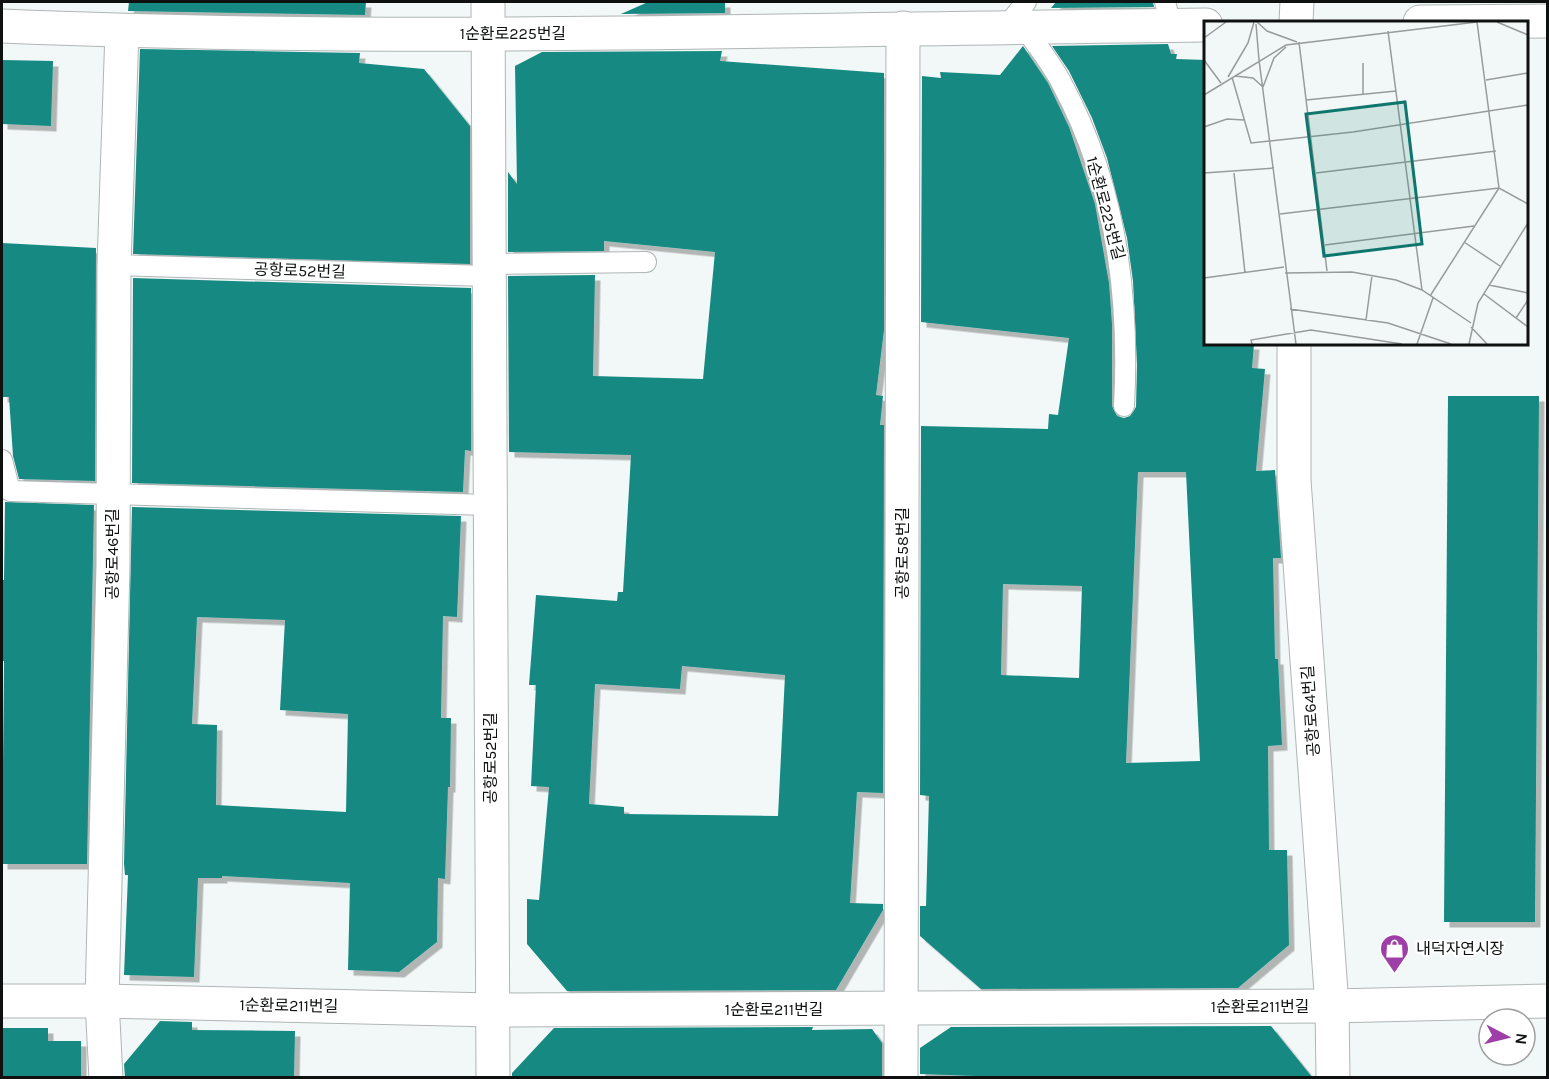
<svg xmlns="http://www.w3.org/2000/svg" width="1549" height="1079" font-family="Karla,'Noto Sans KR',sans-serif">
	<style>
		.building { fill: #158a82; fill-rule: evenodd; filter: url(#shadow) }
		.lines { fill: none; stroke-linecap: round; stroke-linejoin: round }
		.service-casing { stroke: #b0b5b5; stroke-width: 22 }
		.minor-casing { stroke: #b0b5b5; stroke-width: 35 }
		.service { stroke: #fff; stroke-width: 20 }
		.minor { stroke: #fff; stroke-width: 33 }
		.labels { text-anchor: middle; stroke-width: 4.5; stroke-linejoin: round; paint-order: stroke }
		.street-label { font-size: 16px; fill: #0f1111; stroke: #fff }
		.poi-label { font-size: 16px; fill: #0f1111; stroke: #fff; text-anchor: start }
		.inset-road { fill: none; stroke: #979c9b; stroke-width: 1.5 }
		.view { fill: #0f766e; fill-opacity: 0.15; stroke: #0f766e; stroke-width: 3 }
		.inset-edge { fill: none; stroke: #0f1111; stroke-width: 3 }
	</style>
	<defs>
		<filter id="shadow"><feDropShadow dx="5.5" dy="5.5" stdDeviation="0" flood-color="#0004"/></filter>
	</defs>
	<rect width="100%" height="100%" fill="#f2f8f7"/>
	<g class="building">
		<path d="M129,2H366L365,15L128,11Z"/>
		<path d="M648,2H725V13L621,14Z"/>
		<path d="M1056,2H1153L1154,7L1051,8Z"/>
		<path d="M1168,44L1171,54H1177L1176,59L1206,60V344H1254L1252,368L1265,369L1256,471L1275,470L1281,558H1273L1275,659H1278L1282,745L1268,746L1269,850H1287L1289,945L1238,988L981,989L920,936V906H926L929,796L920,795L921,426L1048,429L1049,414L1058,415L1069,338L921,322L922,76L941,78L940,72L1000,75L1023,46L1048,83L1069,127L1095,204L1109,283L1112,324V406L1117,416L1124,418L1130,416L1136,407L1137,365L1133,281L1127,238L1107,158L1092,118L1069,71L1052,46ZM1138,472H1186L1200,761L1126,763ZM1003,584L1082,586L1079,678L1001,675Z"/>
		<path d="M140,49L360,53L359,63L424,69L470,126V264L133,254Z"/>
		<path d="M722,51L720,61L884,73V330L876,395L883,396L880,425H884L883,793L857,792L850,903L883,904V910L836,990L567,991L527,944V899L539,900L549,787L531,786L536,685H529L536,595L617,601L618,592H623L631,455L509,452L508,276L595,275L593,376L703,379L715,252L604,241V251L508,252V172L517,184L515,66L542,52ZM682,666L785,675L778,816L624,814V807L589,804L595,684L680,689Z"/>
		<path d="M2,60L53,61L51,126L2,124Z"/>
		<path d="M2,243L96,248L95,481L19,479L13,456L9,397H2Z"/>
		<path d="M133,278L471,288V451L465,450L463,492L132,483Z"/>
		<path d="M1448,396H1539L1535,922H1444Z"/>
		<path d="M5,502L94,505L87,864H2L4,661H2V580H4Z"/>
		<path d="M132,507L461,516L457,617L443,616L441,718H451L450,787H448L445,879L438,878L437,942L399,972L348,970L350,883L222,876V878H198L194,977L124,975L128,875H125L124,864ZM197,617L285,620L280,710L348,714L346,812L216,805L217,725L192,724Z"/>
		<path d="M160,1021L192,1022V1030L295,1031L294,1077H125L124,1064Z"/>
		<path d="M1271,1026L1312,1077H1003L920,1074V1048L951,1027Z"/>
		<path d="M813,1027L812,1030L872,1029L882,1043V1077H512V1073L554,1028Z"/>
		<path d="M2,1028H48V1041H81V1077H2Z"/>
	</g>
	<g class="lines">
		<defs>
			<g id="service">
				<path d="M1165,2L1171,25"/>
				<path d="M1006,27L1026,2"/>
				<path d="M1024,27C1037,46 1052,64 1062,84C1116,184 1130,295 1124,406"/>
				<path d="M488,264L646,262"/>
				<path d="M114,265L487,276"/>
				<path d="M2,460L10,491L489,505"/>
			</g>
			<g id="minor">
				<path d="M488,2L493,1078"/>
				<path d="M1296,22L1297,2"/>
				<path d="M1420,22L1548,21"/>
				<path d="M2,26C402,43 804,29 1206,25"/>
				<path d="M1294,344V480L1332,1006L1333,1078"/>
				<path d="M2,1001H102L492,1010L1332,1006L1548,1001"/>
				<path d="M106,1078L102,1001L113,565L114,265L122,31"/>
				<path d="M901,1078L903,28"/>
			</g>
		</defs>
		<use href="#service" class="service-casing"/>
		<use href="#minor" class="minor-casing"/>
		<use href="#service" class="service"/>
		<use href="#minor" class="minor"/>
	</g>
	<defs>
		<symbol id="shop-pin" viewBox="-11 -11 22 30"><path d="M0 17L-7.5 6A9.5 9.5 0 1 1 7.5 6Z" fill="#9e3fa7" stroke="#fff"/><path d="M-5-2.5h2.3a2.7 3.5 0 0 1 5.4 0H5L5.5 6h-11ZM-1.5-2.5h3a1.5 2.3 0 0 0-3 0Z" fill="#fff"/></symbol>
	</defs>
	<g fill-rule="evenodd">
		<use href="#shop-pin" x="1378" y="932" width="33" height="45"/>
	</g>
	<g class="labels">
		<g class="street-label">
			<text x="513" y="39">1순환로225번길</text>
			<text transform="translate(1106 208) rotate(75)" y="6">1순환로225번길</text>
			<text transform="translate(300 270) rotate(2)" y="6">공항로52번길</text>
			<text transform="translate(902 553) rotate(-90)" y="6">공항로58번길</text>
			<text transform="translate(112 554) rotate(-90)" y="6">공항로46번길</text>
			<text transform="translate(1310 711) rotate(-94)" y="6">공항로64번길</text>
			<text transform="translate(490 758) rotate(-90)" y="6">공항로52번길</text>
			<text transform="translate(289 1005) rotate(1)" y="6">1순환로211번길</text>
			<text x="1260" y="1012">1순환로211번길</text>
			<text x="774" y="1015">1순환로211번길</text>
		</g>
		<g class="poi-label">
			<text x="1416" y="954">내덕자연시장</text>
		</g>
	</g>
	<g transform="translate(1204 21)">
		<rect width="324" height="324" fill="#f2f8f7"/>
		<path class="inset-road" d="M53,1L63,10L93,21M293,1L324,14M52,3L55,39M184,10L218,269M0,17L22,1M95,21L123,250M0,39L17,62M55,39L92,323M159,42V73M31,55L49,57L59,66M24,56L44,22L50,1M28,56L47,122L149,111L324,84M282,59L324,52M59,66L70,37L82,26M0,74L82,24L273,1M102,79L192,70M0,106L23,98L40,99M0,152L70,147M30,152L41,252M112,152L292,130M76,193L295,167L324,183M260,221L296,245M121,224L270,205M81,252L148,251L192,259L218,269L267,302M0,257L80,246M285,264L324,272M280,273L324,306M226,275L295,167L273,1M86,288L184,302L247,323M312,297L324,279M162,299L168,254M267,306L283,323M48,323L47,319L107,309L198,323M213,323L229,277M265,323L274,282L324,202"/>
		<path class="view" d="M201,81L218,223L120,235L102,93Z"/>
		<rect width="324" height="324" class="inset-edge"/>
	</g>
	<rect width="1549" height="1079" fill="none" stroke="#0f1111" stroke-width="6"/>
	<g transform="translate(1507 1037) rotate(97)"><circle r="28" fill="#ffffff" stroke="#9fa0a0" stroke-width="1.5"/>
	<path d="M0-4.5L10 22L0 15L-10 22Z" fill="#9e3fa7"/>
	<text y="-9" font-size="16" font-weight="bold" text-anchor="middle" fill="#0f1111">N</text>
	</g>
</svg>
